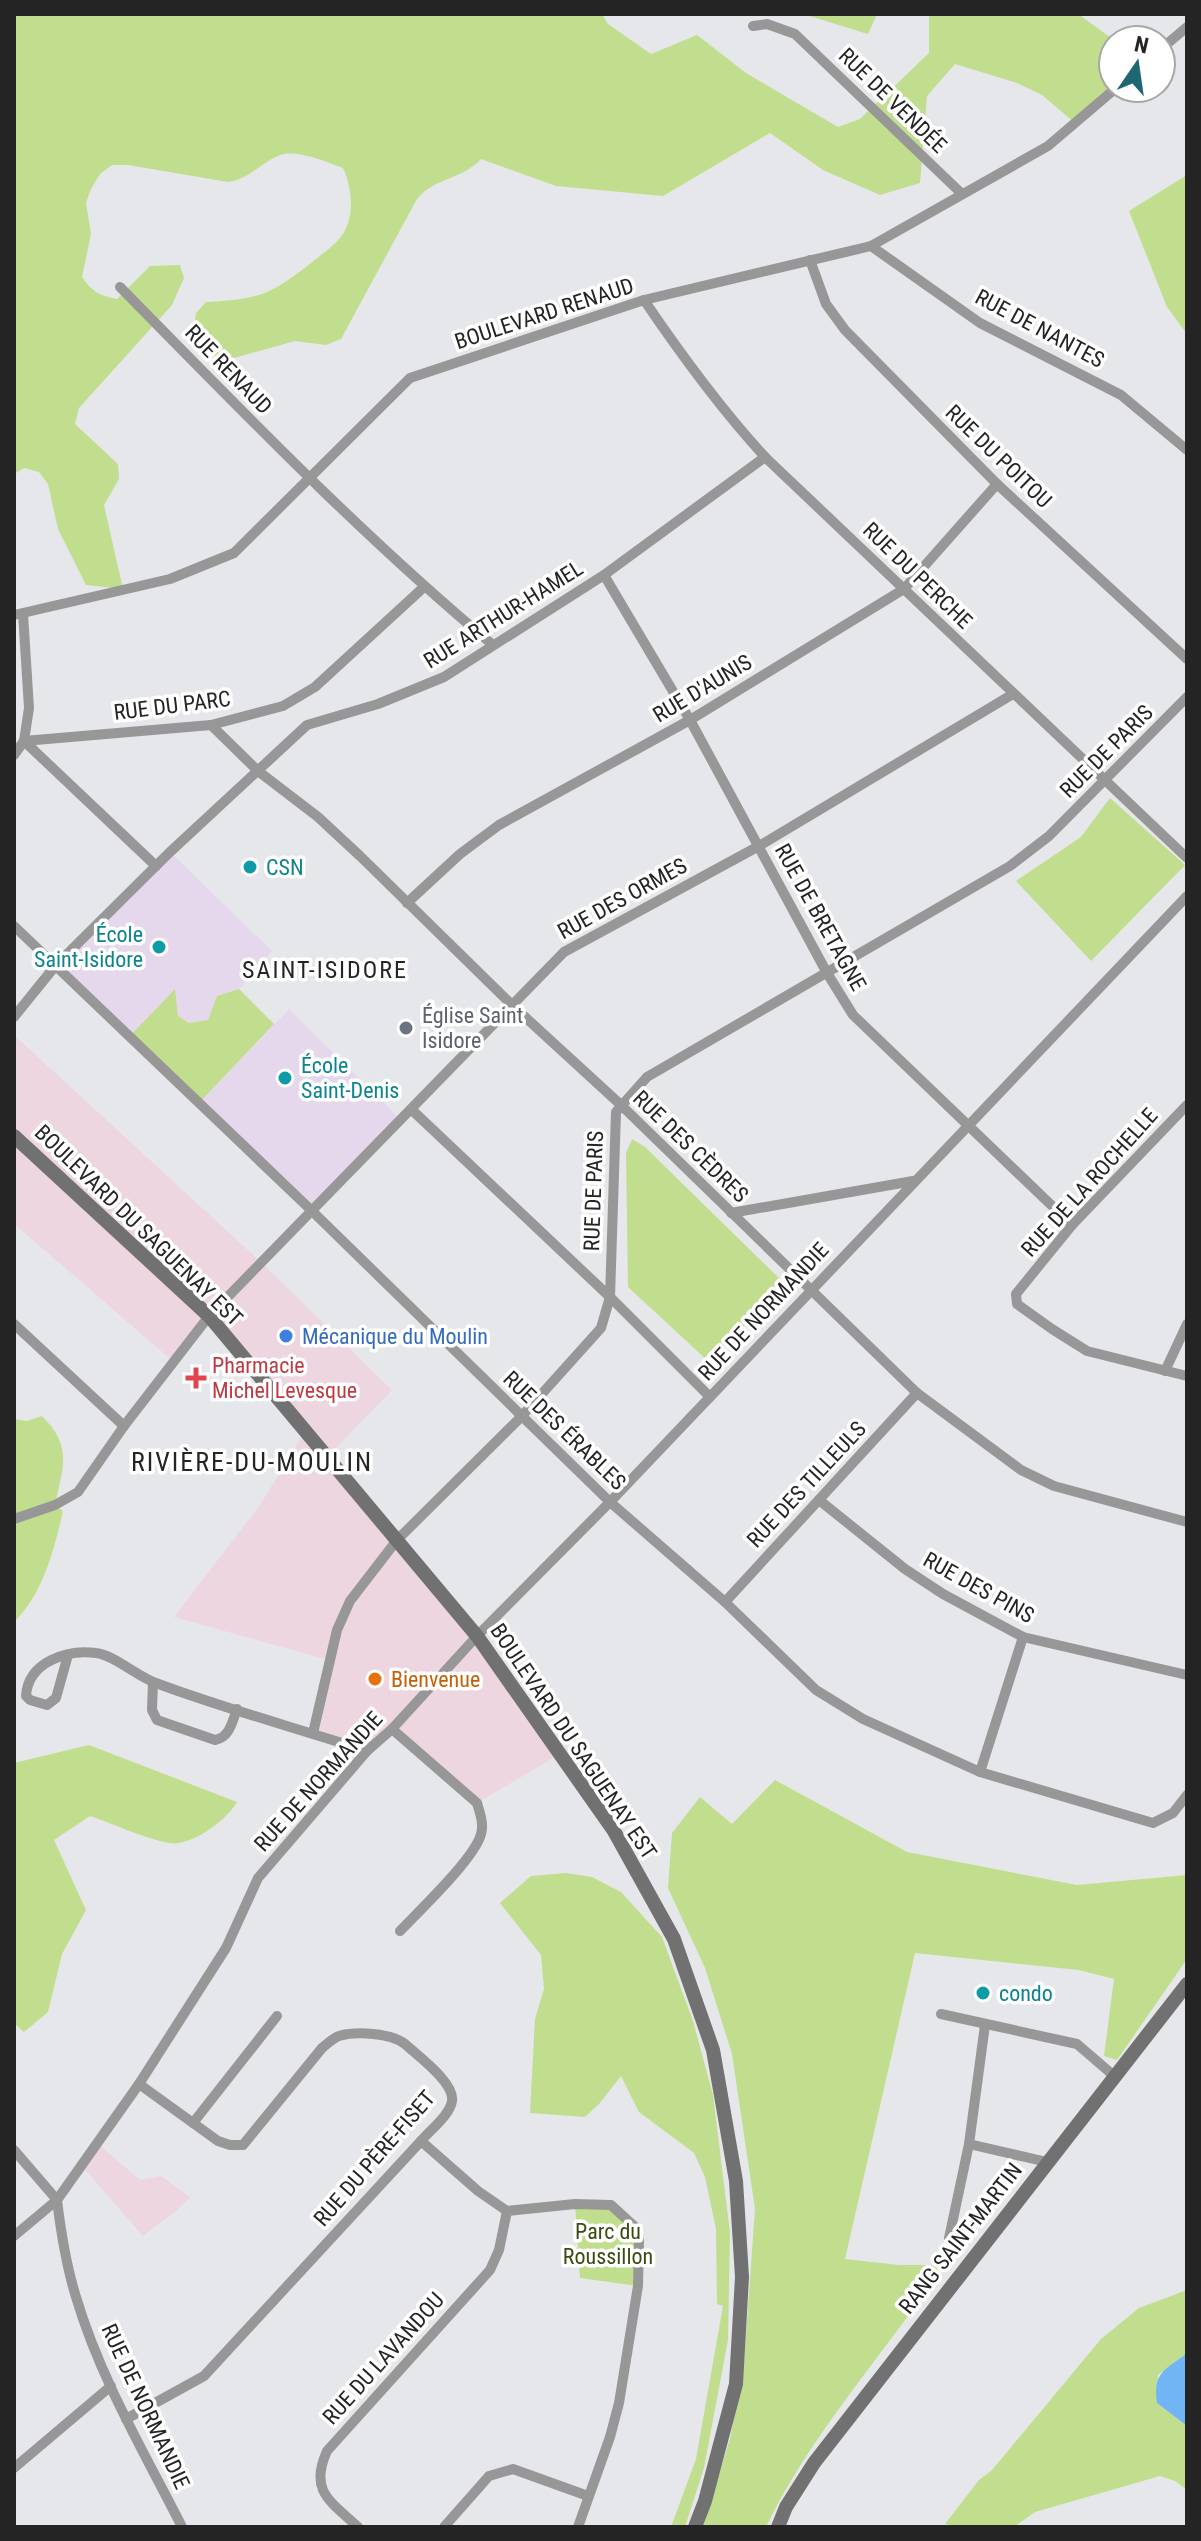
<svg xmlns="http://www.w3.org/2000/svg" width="1201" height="2541" font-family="'Roboto Condensed',sans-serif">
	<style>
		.commercial { fill: #eed6e0 }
		.education { fill: #e5d8ec }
		.green { fill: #c0de8e }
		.water { fill: #72b5f4 }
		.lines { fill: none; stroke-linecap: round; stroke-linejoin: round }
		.street { stroke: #989798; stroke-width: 10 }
		.secondary { stroke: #727172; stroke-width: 14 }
		.culture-dot { fill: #0f9aa8; stroke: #fff; stroke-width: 3 }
		.worship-dot { fill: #6b7280; stroke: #fff; stroke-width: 3 }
		.shop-dot { fill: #3f7fe0; stroke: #fff; stroke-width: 3 }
		.health-dot { fill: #e0444e; stroke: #fff; stroke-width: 3 }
		.food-dot { fill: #e8710a; stroke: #fff; stroke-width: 3 }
		.labels { text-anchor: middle; stroke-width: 7; stroke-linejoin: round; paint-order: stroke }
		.street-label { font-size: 22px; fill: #242425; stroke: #fff }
		.culture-label { font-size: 22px; fill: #0d838f; stroke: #fff; text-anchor: start }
		.worship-label { font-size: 22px; fill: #5b616d; stroke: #fff; text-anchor: start }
		.shop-label { font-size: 22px; fill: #366cbe; stroke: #fff; text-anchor: start }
		.health-label { font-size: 22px; fill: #be3a42; stroke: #fff; text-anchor: start }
		.food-label { font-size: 22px; fill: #c56008; stroke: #fff; text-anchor: start }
		.park-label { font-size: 22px; fill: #394b10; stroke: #fff }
		.neighbourhood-label { font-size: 24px; letter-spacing: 2px; fill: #242425; stroke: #fff }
		.quarter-label { font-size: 26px; letter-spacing: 2px; fill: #242425; stroke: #fff }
	</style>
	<rect width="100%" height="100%" fill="#e6e7ea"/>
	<g class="commercial">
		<path d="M14,1035L261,1262L392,1390L327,1457L528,1708L560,1754L477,1803L393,1729L367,1751L313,1733L329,1660L174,1617L260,1505L305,1431L210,1317L174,1362L14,1224Z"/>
		<path d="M97,2143L140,2180L161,2176L190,2197L177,2210L143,2236L81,2165Z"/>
	</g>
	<g class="education">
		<path d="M170,852L272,951L239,989L217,996L208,1020L189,1023L178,1016L174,990L130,1036L56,965Z"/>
		<path d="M289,1009L401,1120L311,1210L200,1102Z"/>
	</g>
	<g class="green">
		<path d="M14,14H602L608,24L651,54L697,35L746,73L838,127L860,119L929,53V14H1078L1114,40L1113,88L1075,123L1042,95L1017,83L955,64L927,96L920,183L880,195L823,170L770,133L663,196L556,186L481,159C462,180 435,177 417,199L341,339L326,345L295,341L234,358L202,354L192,342L196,313L206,302C225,301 243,300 262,294C279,288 295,275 310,264C320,255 335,246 343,234C355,214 352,188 343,168C327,162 296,149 280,155C260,163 250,179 228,182L128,165H112L100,174L91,189L86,203L91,234L82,277C91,291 100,296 117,299L150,266L180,265L184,278L172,305L79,408L75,424L118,464L119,479L104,505L123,589L86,585L58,529L48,484L39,472L24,468L14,474Z"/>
		<path d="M803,14H877L868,34Z"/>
		<path d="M1187,175V334L1167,307L1129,211Z"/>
		<path d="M1110,798L1185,865L1091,961L1016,881L1081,837Z"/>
		<path d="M175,989L178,1016L189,1023L208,1020L217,996L239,989L274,1024L200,1102L130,1036Z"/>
		<path d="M632,1139L645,1147L785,1284L709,1362L628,1287L626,1153Z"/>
		<path d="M42,1416C73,1447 63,1467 55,1505L63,1511C54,1550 43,1594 14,1622V1419L27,1421Z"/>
		<path d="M89,1745L237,1802C227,1820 191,1847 169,1843C142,1838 115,1824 90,1816L54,1840L86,1910L62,1954L48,2012L24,2032L14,2023V1763Z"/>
		<path d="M775,1780L907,1852L1077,1885L1187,1875V1959L1117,2060L1104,2056L1114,1979L1079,1970L915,1953L845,2259L899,2265H944C886,2352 812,2432 766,2527H703L730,2439L744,2364L755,2209L732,2054L705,1968L668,1888L672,1833L700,1797L732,1824Z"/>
		<path d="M566,1873L592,1877L621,1892L662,1937L693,2021L713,2095L730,2233L728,2340L704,2468L685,2527H671L696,2459L723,2306L717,2304L716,2229L705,2177L694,2153L639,2112L621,2076L599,2104L585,2117L530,2113L535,2019L544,1989L541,1955L500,1903L531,1876Z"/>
		<path d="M575,2204L611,2205L635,2227L638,2286L580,2278Z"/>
		<path d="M1187,2290V2353L1158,2375L1157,2403L1187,2426V2490L1175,2481L1160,2476L1035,2512L1014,2527H959L945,2524L979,2480L992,2470L1101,2339L1139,2308Z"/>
	</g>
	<path class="water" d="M1187,2353V2426L1157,2403C1153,2372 1164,2371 1187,2353Z"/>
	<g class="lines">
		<g class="street">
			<path d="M753,26L767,24L795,34L961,193"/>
			<path d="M1161,49L1187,27"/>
			<path d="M871,246L980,323L1121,395L1187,450"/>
			<path d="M810,260L826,304L845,330L997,484L1187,659"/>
			<path d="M120,287C241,410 360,534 493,645"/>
			<path d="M644,300C682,356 720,408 765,457L1187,858"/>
			<path d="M604,575L690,720L827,973L853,1015L1072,1225"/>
			<path d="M23,614L29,708L24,741L156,866"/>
			<path d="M14,615L170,579L234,553L410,378L644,300L871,246L1048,146L1116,88"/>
			<path d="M211,725L258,771L318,817L360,856L513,1006L621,1105L917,1393L1021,1470L1054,1486L1187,1522"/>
			<path d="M14,755L24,741L211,725L283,706L315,687L424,587"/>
			<path d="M407,903L460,854L499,825L690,720L904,589L997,484"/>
			<path d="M14,926L311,1210L610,1502L725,1602L816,1690L863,1719L980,1772L1153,1823L1173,1813L1187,1795"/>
			<path d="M14,1017L56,965L170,852L307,725L378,704L444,677L604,575L765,457"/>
			<path d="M1187,1105L1072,1225L1016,1294L1017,1304L1052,1329L1087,1351L1187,1376"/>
			<path d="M412,1110L610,1297L710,1397"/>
			<path d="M731,1213L913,1181"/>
			<path d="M14,1324L124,1426"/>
			<path d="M1165,1371L1187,1324"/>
			<path d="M819,1500L905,1569L943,1594L1023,1637L1187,1675"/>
			<path d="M14,1519L55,1505L78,1492L124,1426L209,1316L564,952L759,846L1013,694"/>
			<path d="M725,1602L917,1393"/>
			<path d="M68,1655L56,1698L47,1705L30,1700L26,1696C28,1662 67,1649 96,1653C114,1655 138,1677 156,1683C225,1709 297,1728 367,1751"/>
			<path d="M153,1682L152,1710L157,1720L215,1740C230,1737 232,1722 237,1709"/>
			<path d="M392,1729L477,1803C480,1813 484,1824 481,1834C475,1858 419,1911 400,1931"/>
			<path d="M313,1733L337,1630L350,1601L397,1540L521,1417L601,1328L610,1297L616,1112L647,1077L1010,866L1049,836L1187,697"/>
			<path d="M980,1772L1023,1637"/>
			<path d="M941,2014L1077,2044L1113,2075"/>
			<path d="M193,2123L277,2016"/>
			<path d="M421,2141L478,2191L507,2211L575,2204L611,2205L635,2227L639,2241L638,2286L619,2403L610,2437L578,2527"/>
			<path d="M969,2144L1047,2162"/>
			<path d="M14,2150L57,2200"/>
			<path d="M57,2200C61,2233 66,2265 76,2297C100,2378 144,2452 182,2527"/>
			<path d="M14,2236L57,2200L139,2084L226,1948L258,1878L367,1751L392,1729L477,1636L610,1502L1187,896"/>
			<path d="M949,2238L969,2144L985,2025"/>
			<path d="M126,2419L204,2376L421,2141C430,2130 450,2115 452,2101C455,2083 418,2056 405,2044C391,2033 356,2031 339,2036C333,2038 327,2044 322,2048L243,2145H230L218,2141L139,2084"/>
			<path d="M14,2468L111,2386"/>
			<path d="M358,2527C330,2501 309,2491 327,2451L490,2270L499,2250L507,2211"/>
			<path d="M444,2527L489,2476L513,2469L588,2496"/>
		</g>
		<g class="secondary">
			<path d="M14,1136L209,1316L477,1636L614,1831L674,1939L713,2050L736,2181L742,2277L736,2384L705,2501L695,2527"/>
			<path d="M778,2527L786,2507L814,2463L1187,1984"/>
		</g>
	</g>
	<g class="culture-dot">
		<circle cx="250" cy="867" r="8"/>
		<circle cx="159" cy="947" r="8"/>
		<circle cx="285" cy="1078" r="8"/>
		<circle cx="983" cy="1993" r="8"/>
	</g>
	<circle class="worship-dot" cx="406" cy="1028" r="8"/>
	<circle class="shop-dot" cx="286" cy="1336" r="8"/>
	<path class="health-dot" d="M192 1366h8v8h8v8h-8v8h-8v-8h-8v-8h8z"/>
	<circle class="food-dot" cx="375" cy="1679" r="8"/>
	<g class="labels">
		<g class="street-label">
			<text transform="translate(893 100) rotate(44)" y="8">RUE DE VENDÉE</text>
			<text transform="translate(544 313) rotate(-18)" y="8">BOULEVARD RENAUD</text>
			<text transform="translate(1040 328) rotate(28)" y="8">RUE DE NANTES</text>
			<text transform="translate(229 369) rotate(46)" y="8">RUE RENAUD</text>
			<text transform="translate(999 456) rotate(44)" y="8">RUE DU POITOU</text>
			<text transform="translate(918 575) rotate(44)" y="8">RUE DU PERCHE</text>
			<text transform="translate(503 614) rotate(-32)" y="8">RUE ARTHUR-HAMEL</text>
			<text transform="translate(702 688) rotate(-31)" y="8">RUE D'AUNIS</text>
			<text transform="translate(172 705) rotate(-7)" y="8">RUE DU PARC</text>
			<text transform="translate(1106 751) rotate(-45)" y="8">RUE DE PARIS</text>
			<text transform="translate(622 898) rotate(-29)" y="8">RUE DES ORMES</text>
			<text transform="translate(821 917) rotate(61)" y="8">RUE DE BRETAGNE</text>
			<text transform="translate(691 1146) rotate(44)" y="8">RUE DES CÈDRES</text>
			<text transform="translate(1089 1182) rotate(-48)" y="8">RUE DE LA ROCHELLE</text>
			<text transform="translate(593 1191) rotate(-88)" y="8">RUE DE PARIS</text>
			<text transform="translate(139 1225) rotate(44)" y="8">BOULEVARD DU SAGUENAY EST</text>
			<text transform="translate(763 1311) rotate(-47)" y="8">RUE DE NORMANDIE</text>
			<text transform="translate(565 1430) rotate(44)" y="8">RUE DES ÉRABLES</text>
			<text transform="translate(806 1484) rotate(-47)" y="8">RUE DES TILLEULS</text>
			<text transform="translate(979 1587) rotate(29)" y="8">RUE DES PINS</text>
			<text transform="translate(574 1741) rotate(56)" y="8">BOULEVARD DU SAGUENAY EST</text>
			<text transform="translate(318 1781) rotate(-48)" y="8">RUE DE NORMANDIE</text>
			<text transform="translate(374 2158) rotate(-49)" y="8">RUE DU PÈRE-FISET</text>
			<text transform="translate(960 2238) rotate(-52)" y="8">RANG SAINT-MARTIN</text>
			<text transform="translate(383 2358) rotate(-48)" y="8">RUE DU LAVANDOU</text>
			<text transform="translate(146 2406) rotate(65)" y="8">RUE DE NORMANDIE</text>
		</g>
		<g class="culture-label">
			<text x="266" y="875">CSN</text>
			<text x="143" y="942" text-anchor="end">École<tspan x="143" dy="25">Saint-Isidore</tspan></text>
			<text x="301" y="1073">École<tspan x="301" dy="25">Saint-Denis</tspan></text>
			<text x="999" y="2001">condo</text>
		</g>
		<g class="worship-label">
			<text x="422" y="1023">Église Saint<tspan x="422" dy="25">Isidore</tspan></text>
		</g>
		<g class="shop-label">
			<text x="302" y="1344">Mécanique du Moulin</text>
		</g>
		<g class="health-label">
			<text x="212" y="1373">Pharmacie<tspan x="212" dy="25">Michel Levesque</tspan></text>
		</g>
		<g class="food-label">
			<text x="391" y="1687">Bienvenue</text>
		</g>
		<g class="park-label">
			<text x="608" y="2239">Parc du<tspan x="608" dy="25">Roussillon</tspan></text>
		</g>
		<g class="neighbourhood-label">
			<text x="325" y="978">SAINT-ISIDORE</text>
		</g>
		<g class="quarter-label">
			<text x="252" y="1471">RIVIÈRE-DU-MOULIN</text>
		</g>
	</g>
	<rect width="1201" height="2541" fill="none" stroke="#242425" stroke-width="32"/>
	<g transform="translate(1137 64) rotate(13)"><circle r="38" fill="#ffffff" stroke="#a7a7a8" stroke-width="2"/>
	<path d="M0-6L14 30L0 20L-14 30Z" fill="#1d6773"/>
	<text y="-12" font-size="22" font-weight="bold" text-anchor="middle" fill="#242425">N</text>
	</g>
</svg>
